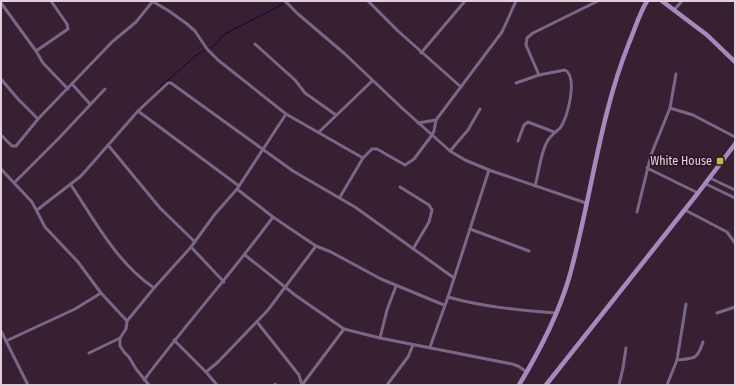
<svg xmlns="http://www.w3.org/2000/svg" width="736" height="386" font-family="'Fira Sans Condensed',sans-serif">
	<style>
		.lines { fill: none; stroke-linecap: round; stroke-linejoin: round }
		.stream { stroke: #11053b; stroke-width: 1 }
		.street { stroke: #796788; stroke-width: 3 }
		.secondary { stroke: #a68abe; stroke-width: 4.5 }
		.poi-dot { fill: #bfbe42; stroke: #2d1628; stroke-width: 1.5 }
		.labels { text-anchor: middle; stroke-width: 3.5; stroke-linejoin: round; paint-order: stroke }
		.poi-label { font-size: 12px; fill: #e0d0dc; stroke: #2d1628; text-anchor: end }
	</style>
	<rect width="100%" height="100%" fill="#381f32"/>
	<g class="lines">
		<g class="stream">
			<path d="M291,1H292"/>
			<path d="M211,48L218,42L222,36L225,34L283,4"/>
			<path d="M158,89L195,56L206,50"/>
		</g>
		<g class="street">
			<path d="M152,1L169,11L187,24L195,31L207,49L218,60L286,114L363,158"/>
			<path d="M285,1L298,14L345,54L403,109L450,151L465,160L489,170L586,203"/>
			<path d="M368,1L398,31L461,87"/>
			<path d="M1,3L36,51L43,63L68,89"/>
			<path d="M674,10L682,1"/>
			<path d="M255,44L295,80L305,93L336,115"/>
			<path d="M36,51L68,29L67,24L51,1"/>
			<path d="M421,53L465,1"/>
			<path d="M539,75L526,45L527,38L533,33L598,1"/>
			<path d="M1,79L18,99L38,119"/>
			<path d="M516,83L539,75L565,70C578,77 568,118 560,128C555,133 549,136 546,144C540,156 539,172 535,186"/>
			<path d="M72,84L90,104"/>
			<path d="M670,108L693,115L735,137"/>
			<path d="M138,111L239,186"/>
			<path d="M418,123L436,120"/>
			<path d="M319,132L372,81"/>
			<path d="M1,135L12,146H16L38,119L112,42L136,22L153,1"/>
			<path d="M518,141L524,125L528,122L554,132"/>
			<path d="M108,145L160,208L195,242"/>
			<path d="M450,151L468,130L480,109"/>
			<path d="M647,168L698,193"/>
			<path d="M1,169L32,202L45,227L78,262L101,293L127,321"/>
			<path d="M710,178L735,190"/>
			<path d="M15,182L59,138L105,89"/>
			<path d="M706,184L735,198"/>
			<path d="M71,185C95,221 117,263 154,288"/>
			<path d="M400,187L429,205L432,210L429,222L413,249"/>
			<path d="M237,189L273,217L316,246L331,252L381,279L444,305"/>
			<path d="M340,197L363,158L372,149H377L405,165L414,159L432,135L434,131L436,120L502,32L516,1"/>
			<path d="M37,210L81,176L138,111L168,83H171L293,171L355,207L454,278"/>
			<path d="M685,210L727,232L735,243"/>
			<path d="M637,212L651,155L670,108L676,74"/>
			<path d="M470,229L529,251"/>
			<path d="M191,247L224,282"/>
			<path d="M245,255L295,295L344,329L380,338L512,364L518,366L527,372"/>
			<path d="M448,297C483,307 519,310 555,313"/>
			<path d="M717,313L735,307"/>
			<path d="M257,322L299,375L302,385"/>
			<path d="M1,331L28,385"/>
			<path d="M380,338L387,310L396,286"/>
			<path d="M174,340L206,372L217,385"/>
			<path d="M6,341L75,309L101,293"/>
			<path d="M430,347L448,297L489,170"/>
			<path d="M89,353L120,338"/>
			<path d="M677,360C695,358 697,360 703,342"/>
			<path d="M206,372L218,362L268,310L316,246"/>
			<path d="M144,380C186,324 232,273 273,217"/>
			<path d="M275,384L276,385"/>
			<path d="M149,385L136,369L129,357L124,352L120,346V338L126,329L127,321L154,288L191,247L215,214L237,189L286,114"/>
			<path d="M302,385L344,329"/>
			<path d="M387,385L408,357L413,345"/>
			<path d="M619,385L623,368L626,348"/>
			<path d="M667,385L677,360L686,304"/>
		</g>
		<g class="secondary">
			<path d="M662,1L707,35L735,62"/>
			<path d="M519,385C539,352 558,315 569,278C591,200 599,118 629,43C635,29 639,14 647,1"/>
			<path d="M546,385L698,193L735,144"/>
		</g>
	</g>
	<rect class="poi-dot" x="716" y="157" width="8" height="8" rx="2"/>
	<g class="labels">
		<g class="poi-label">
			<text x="712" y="165">White House</text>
		</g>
	</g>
	<rect width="736" height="386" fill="none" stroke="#e0d0dc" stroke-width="4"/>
</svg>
